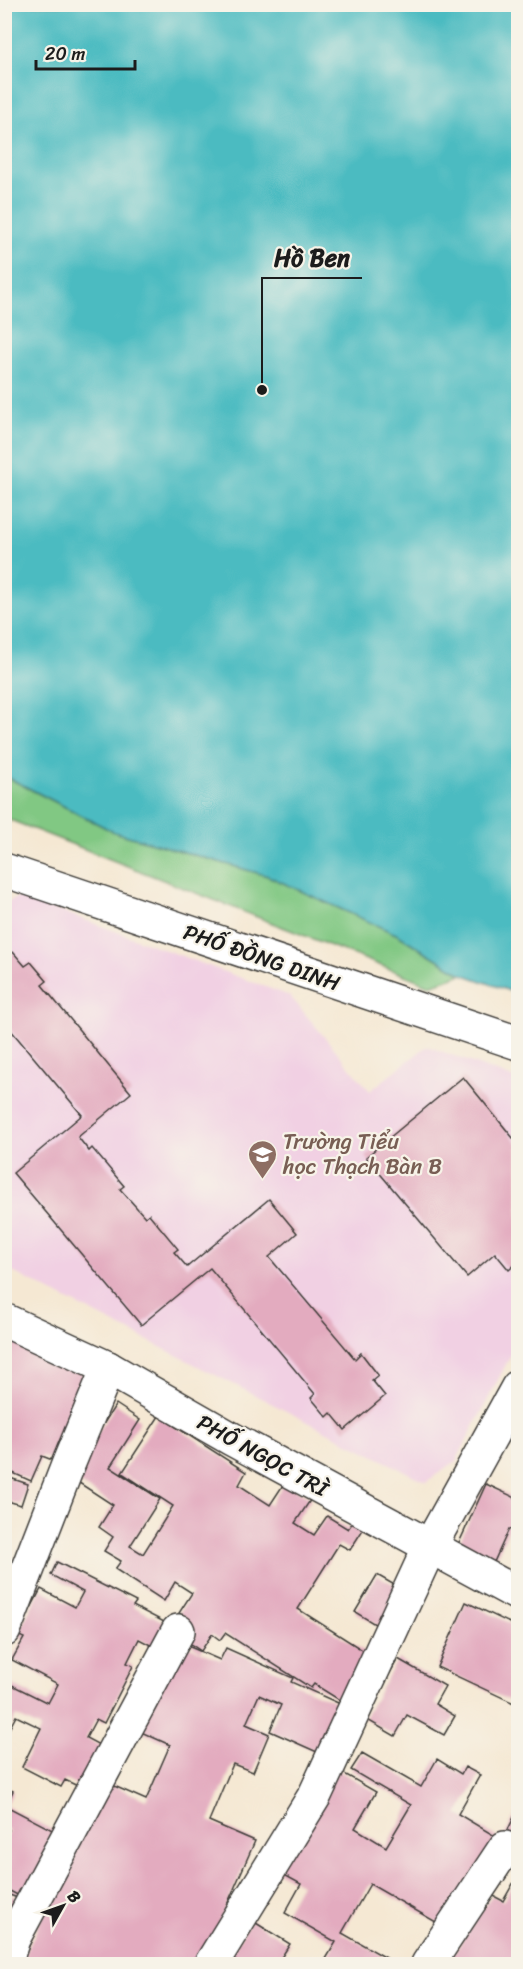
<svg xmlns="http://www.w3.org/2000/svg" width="523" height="1969" font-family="Sriracha,sans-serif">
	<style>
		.built { fill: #f1d0e3 }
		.green { fill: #81c883; stroke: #4e7250; stroke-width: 1.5 }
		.water { fill: #4cbbc1; stroke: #346c6e; stroke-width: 1.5 }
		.building { fill: #e3abbf }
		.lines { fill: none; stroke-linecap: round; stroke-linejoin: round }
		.minor-casing { stroke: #3d3b37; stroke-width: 36 }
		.minor { stroke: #fff; stroke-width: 33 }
		.labels { text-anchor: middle; stroke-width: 4.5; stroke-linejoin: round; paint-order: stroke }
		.street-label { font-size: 22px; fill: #1c1c1c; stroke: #f7f3e8 }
		.education-label { font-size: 22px; fill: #785e54; stroke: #f7f3e8; text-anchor: start }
		.leader { fill: none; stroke: #1c1c1c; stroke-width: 2 }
		.callout-dot { fill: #1c1c1c; stroke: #f7f3e8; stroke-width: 2 }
		.callout-label { font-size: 24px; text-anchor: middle; font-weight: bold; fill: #1c1c1c; stroke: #f7f3e8; stroke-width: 4.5; stroke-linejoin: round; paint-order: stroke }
	</style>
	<rect width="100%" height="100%" fill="#f7f3e8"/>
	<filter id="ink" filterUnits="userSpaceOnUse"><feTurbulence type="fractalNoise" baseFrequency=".0167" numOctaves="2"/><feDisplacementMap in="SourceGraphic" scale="12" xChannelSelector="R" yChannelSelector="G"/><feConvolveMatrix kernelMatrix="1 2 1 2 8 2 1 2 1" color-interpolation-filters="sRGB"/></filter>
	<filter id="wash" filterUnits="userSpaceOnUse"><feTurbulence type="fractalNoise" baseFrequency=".008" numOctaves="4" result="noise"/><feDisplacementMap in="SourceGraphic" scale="24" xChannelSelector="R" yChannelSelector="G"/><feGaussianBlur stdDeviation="1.35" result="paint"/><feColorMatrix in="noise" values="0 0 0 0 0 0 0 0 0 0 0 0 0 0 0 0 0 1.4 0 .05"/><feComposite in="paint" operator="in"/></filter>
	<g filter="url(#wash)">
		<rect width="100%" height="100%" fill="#f5e8d3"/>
		<path class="built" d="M20,896L290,996L370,1091L427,1046L518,1080V1341L456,1461L426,1482L5,1268L4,904Z"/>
		<path class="green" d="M4,776L114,832L268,876L398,935L462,974L430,985L5,818Z"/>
		<path class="water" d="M4,5H518V994L462,974L398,935L268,876L114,832L5,776Z"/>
		<g id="blocks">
			<g class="building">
				<path d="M13,952L25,966L31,962L47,981L42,985L131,1093L78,1137L89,1151L92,1148L124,1186L120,1189L145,1217L149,1214L178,1249L174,1252L187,1267L269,1199L297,1233L269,1257L355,1359L361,1353L378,1375L372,1380L385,1396L345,1430L331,1413L327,1417L311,1398L315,1394L210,1268L141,1325L13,1173L82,1115L4,1022V959Z"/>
				<path d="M463,1077L518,1144V1262L509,1270L495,1253L467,1277L366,1157Z"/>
				<path d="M4,1335L99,1377L60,1463L42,1456L31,1481L4,1469Z"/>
				<path d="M116,1404L140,1420L110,1467L160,1499L130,1546L143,1554L173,1506L122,1473L159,1416L246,1472L239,1485L270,1505L285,1482L311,1499L295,1523L314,1535L327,1516L348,1529L353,1522L364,1528L350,1550L339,1544L298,1609L375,1658L349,1706L314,1684L311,1688L225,1633L220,1640L212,1634L201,1651L177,1635L187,1619L179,1613L192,1593L175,1582L164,1601L115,1569L121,1561L104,1551L113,1537L99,1527L113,1505L70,1477Z"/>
				<path d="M4,1476L28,1484L21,1505L4,1500Z"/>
				<path d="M486,1484L518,1499V1533L509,1529L489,1573L453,1556Z"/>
				<path d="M518,1561V1585L509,1580Z"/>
				<path d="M57,1562L136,1602L133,1606L174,1627L162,1651L139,1639L127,1663L133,1666L104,1723L96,1719L86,1738L105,1748L84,1789L65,1780L61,1787L22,1767L41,1728L16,1716L8,1731L4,1729V1681L48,1703L58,1684L12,1660L24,1638L17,1635L41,1589L75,1607L83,1592L51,1575Z"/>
				<path d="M377,1575L405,1591L383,1629L355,1612Z"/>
				<path d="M466,1602L518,1627V1705L437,1667Z"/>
				<path d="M174,1640L220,1660L226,1648L293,1678L291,1682L347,1707L326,1756L270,1731L281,1705L259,1695L246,1724L269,1734L253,1772L233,1764L209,1821L255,1841L201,1964H21L103,1781L146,1800L170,1745L132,1728Z"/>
				<path d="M398,1659L445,1686L435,1704L455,1716L444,1735L407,1715L395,1736L364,1718Z"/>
				<path d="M362,1753L421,1787L437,1759L461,1774L465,1767L480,1775L458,1814L500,1839L448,1929L370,1884L342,1933L397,1964H323L336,1942L285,1913L301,1884L277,1871L336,1769L376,1792L355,1828L386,1847L411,1805L351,1770Z"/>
				<path d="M4,1787L13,1791L6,1806L62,1835L29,1901L4,1888V1839L9,1830L4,1828Z"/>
				<path d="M518,1809V1843L505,1836Z"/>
				<path d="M518,1875V1964H447L492,1895L503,1901Z"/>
				<path d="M4,1893L26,1901L4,1946Z"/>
				<path d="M251,1920L290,1944L277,1964H241L229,1957Z"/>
			</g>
		</g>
	</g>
	<g filter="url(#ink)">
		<use href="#blocks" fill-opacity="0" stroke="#3d3b37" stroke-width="1.5"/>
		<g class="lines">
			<defs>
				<g id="minor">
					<path d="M4,870L518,1043"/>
					<path d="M4,1320L108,1368L230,1438L518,1594"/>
					<path d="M4,1630L68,1465L108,1368"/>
					<path d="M5,1964L13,1939L178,1631"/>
					<path d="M211,1964L315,1795L430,1546L518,1387"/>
					<path d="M428,1964L505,1848"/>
				</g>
			</defs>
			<use href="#minor" class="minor-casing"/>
			<use href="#minor" class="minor"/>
		</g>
	</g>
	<defs>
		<symbol id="school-pin" viewBox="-11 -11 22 30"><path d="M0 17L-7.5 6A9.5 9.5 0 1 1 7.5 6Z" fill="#8d6e63" stroke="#f7f3e8"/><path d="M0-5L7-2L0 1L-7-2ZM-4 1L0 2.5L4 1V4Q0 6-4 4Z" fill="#fff"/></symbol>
	</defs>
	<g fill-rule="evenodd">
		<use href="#school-pin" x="246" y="1138" width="33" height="45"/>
	</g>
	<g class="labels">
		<g class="street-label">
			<text transform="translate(262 957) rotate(19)" y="8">PHỐ ĐỒNG DINH</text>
			<text transform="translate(263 1455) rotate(29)" y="8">PHỐ NGỌC TRÌ</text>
		</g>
		<g class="education-label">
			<text x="283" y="1149">Trường Tiểu<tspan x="283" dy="25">học Thạch Bàn B</tspan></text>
		</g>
	</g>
	<path class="leader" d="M262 390L262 278H362"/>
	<circle class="callout-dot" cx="262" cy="390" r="6"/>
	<g class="callout-label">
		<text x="312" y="266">Hồ Ben</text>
	</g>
	<rect width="523" height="1969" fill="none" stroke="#f7f3e8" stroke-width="24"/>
	<g transform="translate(63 1906) rotate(50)" stroke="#f7f3e8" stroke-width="4.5" paint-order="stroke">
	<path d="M0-4.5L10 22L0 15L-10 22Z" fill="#1c1c1c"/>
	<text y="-9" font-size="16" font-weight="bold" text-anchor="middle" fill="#1c1c1c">B</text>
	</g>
	<path d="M36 60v9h99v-9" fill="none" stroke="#1c1c1c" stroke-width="3"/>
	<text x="45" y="60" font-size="18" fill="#1c1c1c" stroke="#f7f3e8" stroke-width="4.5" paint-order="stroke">20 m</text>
</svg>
